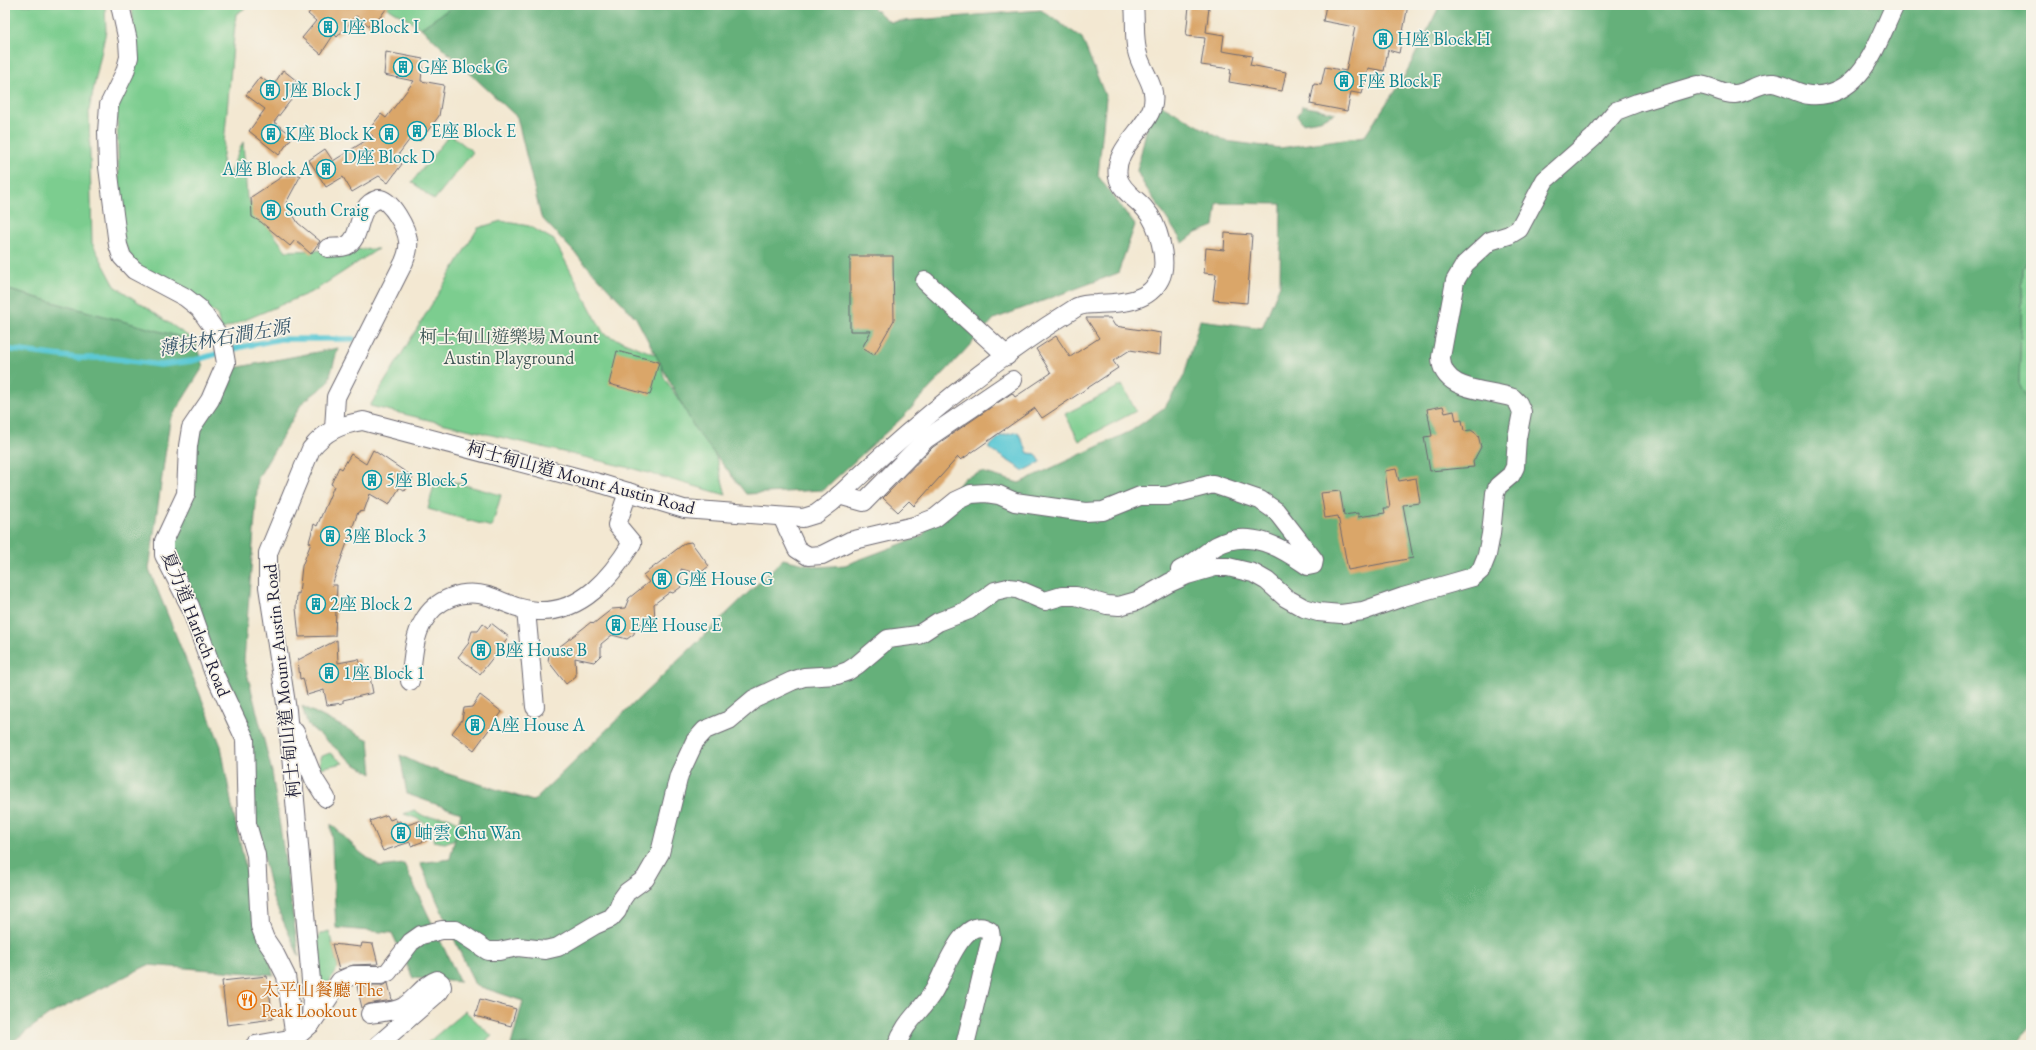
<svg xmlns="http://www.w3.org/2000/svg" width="2036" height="1050" font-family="'EB Garamond','Noto Serif TC',serif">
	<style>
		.green { fill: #7ccd8f; stroke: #4f7865 }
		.forest { fill: #65b07a; stroke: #44695a }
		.water { fill: #5dc9d5; stroke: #407688 }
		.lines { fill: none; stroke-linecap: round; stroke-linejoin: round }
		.stream { stroke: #5dc9d5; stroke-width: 5.5 }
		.building { fill: #daa669 }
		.minor-casing { stroke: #6b6770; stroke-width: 20 }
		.minor { stroke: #fff; stroke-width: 18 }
		.labels { text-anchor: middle; stroke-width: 3.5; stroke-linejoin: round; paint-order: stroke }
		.culture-label { font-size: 18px; fill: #0d838f; stroke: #f7f3e8; text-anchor: start }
		.park-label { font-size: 18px; fill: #3d5554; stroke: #f7f3e8 }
		.street-label { font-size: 18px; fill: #22223b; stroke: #f7f3e8 }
		.food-label { font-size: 18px; fill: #c56008; stroke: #f7f3e8; text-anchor: start }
		.water-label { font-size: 19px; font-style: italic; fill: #345469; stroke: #f7f3e8 }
	</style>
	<rect width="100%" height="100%" fill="#f7f3e8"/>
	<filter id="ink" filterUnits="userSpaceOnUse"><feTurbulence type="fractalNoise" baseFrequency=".025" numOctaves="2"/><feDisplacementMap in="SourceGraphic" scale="8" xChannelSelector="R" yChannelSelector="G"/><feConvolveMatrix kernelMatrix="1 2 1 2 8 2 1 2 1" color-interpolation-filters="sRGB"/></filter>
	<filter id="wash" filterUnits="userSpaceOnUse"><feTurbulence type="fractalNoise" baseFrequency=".012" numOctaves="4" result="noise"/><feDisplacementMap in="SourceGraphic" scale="16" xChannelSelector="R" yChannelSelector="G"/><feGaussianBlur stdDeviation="0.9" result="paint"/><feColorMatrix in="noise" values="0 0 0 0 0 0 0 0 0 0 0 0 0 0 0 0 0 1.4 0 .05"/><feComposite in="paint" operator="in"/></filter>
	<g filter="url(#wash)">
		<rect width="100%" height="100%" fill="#f3e8d2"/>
		<g class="green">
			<path d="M5,5H105L106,31L89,110L92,243L115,286L195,341L5,289Z"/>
			<path d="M132,5H250L236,14L222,165L229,174L243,142L247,198L286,251L378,249L314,291L221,330L217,314L136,266L120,236L117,113L134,33Z"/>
			<path d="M383,5H455L421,28Z"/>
			<path d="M450,134L473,152L434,200L412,182Z"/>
			<path d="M501,221L529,226L554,240L604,334L659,356L664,377L716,457L726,495L634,469L370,406L478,228Z"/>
			<path d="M2031,252V406L2019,383L2023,268Z"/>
			<path d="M1122,385L1136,411L1079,441L1065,414Z"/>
			<path d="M436,477L501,495L492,527L428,509Z"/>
			<path d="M330,753L343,763L320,768V757Z"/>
			<path d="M414,810C418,812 423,817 428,817C443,818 448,813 460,825L457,838L445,843L433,841L438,830L416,818L404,814Z"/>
			<path d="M329,931L338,967L323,992H320L317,939L320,934Z"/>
			<path d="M465,1011L492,1036L482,1045H425Z"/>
		</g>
		<g class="forest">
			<path d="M455,5H870L890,22L1041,10L1082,38L1106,98L1098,176L1135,225L1118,273L994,319L904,416L823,490L746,494L695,429L636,318L541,217L517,117L421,28Z"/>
			<path d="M1440,5H2031V252L2023,268L2019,383L2031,406V1027L2015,1045H511L523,1001L475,985L420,863L450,859L461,813L407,794L400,755L423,766L533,801L783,559L819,567L845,565L922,536L964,478L982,472L1019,483L1131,431L1165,407L1184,376L1200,320L1262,328L1280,285L1281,204L1217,203L1214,226L1196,233L1183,243L1143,183L1137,171L1153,100L1225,141L1280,148L1365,136L1405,75Z"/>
			<path d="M1302,106L1336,113L1320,120L1302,123L1297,114L1301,111Z"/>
			<path d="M5,289L195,341L203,367L170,420L149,569L221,746L232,807L254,905L274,975L148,965L50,1014L8,1045H5Z"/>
			<path d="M338,348L328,383L302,403L258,478L244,661L272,772L299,956L273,899L251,803L240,741L170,567L189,429L229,369Z"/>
			<path d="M302,706L369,740L372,774L353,763L307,724Z"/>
			<path d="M331,824L361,853L380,867L404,864L460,982L413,978L392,933L336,928Z"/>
		</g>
		<path class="water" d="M1018,432L1028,453L1036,454L1041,462L1024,471L988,448L1000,436Z"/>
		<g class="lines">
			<path class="stream" d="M5,349L78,358H109L160,365L192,361L241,347L280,339H353"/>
		</g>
		<g id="blocks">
			<g class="building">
				<path d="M315,5H389L372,28L356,16L337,37L334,34L321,54L302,38L316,21L308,14Z"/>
				<path d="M1326,5H1408L1399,53L1388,50L1384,71L1368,68L1362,94L1351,92L1347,111L1310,104L1314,84L1321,85L1325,67L1346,71L1355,27L1323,21Z"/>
				<path d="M1189,6L1209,8L1206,32L1224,35L1222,51L1252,56L1250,65L1286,72L1282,91L1229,82L1231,69L1201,65L1205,38L1186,36Z"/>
				<path d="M386,52L423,59L421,81L444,85L439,116L420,141L413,135L395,159L402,164L388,183L379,176L352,192L343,177L326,187L309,160L325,149L333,161L373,136L367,132L381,114L386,118L414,81L384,75Z"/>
				<path d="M283,70L297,81L286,97L291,100L274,122L293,136L279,155L249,131L265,109L246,95L260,77L273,86Z"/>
				<path d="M301,175L286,203L298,223L320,241L311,254L295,240L290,246L261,222L252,217L251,197L283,176Z"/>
				<path d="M1225,233L1252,235L1247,303L1213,300L1216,274L1204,273L1206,248L1224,250Z"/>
				<path d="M850,256H893L894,320L874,355L862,348L871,331H850Z"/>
				<path d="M1086,318H1110L1115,326L1161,333L1160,355L1130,350L1113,361L1118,368L1042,418L1035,408L961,460L958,457L914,506L909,501L898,512L883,498L933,447L1012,393L1015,397L1051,373L1036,349L1056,336L1070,357L1099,338Z"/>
				<path d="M617,351L659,362L650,395L609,384Z"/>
				<path d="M1443,406L1445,413L1454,411L1456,421L1462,420L1464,431L1471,430L1478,435L1481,447L1473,462L1474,467L1430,471L1424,437L1432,436L1427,409Z"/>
				<path d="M373,450L413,477L405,491L400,487L389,505L370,494L364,511L358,512L332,585H337L335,636L299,637L296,608L297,593L299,594L302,566L311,543L309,542L314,524L317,526L334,486L331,484L339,467L342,469L351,454L366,464Z"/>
				<path d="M1396,469L1399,481L1416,478L1420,503L1403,505L1413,558L1348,570L1338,516L1325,518L1321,493L1340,491L1344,515L1358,513V517L1385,513L1384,508H1390L1385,471Z"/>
				<path d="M691,542L709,566L699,574L681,569V587L673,593L670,592L654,604L655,619L648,625L635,623L634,634L627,639L612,635L601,644V655L594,662L575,658L576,676L566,684L548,661L549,655L591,622L593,624L612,609L625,608L629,598L649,582L643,575L685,543Z"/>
				<path d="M491,623L509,637L480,674L458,657L468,644L472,631H478L483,624L488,628Z"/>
				<path d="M337,640L338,663L359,659L364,679L370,677L373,693L343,700V703L327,705L324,690L307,695L303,678L300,679L298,660Z"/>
				<path d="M480,695L502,712L474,750L452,733L462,720L464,708L472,707Z"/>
				<path d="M387,815L390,820L395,818L397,822L400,821L402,824L406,823L407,825L420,821L427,840L411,846L410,842L383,851L370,821Z"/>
				<path d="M362,943L373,944L378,964L353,965L339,970L332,944L361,947Z"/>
				<path d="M267,976L273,1019L227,1025L222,981Z"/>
				<path d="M388,983L392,1000L368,1004L362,1008L357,986H381Z"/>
				<path d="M480,999L516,1009L511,1026L475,1016Z"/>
			</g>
		</g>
	</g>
	<g filter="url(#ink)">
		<use href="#blocks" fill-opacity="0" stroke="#6b6770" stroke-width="1"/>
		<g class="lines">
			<defs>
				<g id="minor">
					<path d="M120,5L128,41L129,57L125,72L109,105L107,132L108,167L118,245L122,257L134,270L185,297L199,308L222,340L226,363L210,400L191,428L188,446L186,494L164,541V555L190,606L213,671L245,739L247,824L256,855L260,926L265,939L275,954L286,976L295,1038"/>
					<path d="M328,248C333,247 341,248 346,246C364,237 354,206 379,199C391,199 407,229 408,241C409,248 407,255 404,262L336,397L334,429"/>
					<path d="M925,281L1007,356"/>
					<path d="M839,495L864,502L926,439L1013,380"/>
					<path d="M782,517L797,549L808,556L822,555L850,541L914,526L935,518L956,501L971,494L986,493L999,495L1015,502L1085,512L1103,511L1140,496H1167L1213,484L1260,500L1276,511L1314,560L1313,565L1308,566C1281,547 1249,528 1216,546C1204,554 1194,564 1180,570"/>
					<path d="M526,610L535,707"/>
					<path d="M410,681C413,662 413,638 423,622C436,598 463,589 488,596C505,602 519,610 538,611C582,613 611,577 632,543L617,525L628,492"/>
					<path d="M295,732L314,779L326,798"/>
					<path d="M370,1014C380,1012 394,1012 403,1007C415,1000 424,984 437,980L441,983L442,987L439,992L378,1045"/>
					<path d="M311,1024L312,992L287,710L268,587V553L311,449C326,430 340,425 363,421L602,484L684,509L803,518L816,514L832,502C907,430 988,362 1077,307C1083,304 1090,304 1097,304C1120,303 1148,303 1160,279C1169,262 1158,223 1145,209C1137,199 1121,191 1118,177C1113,149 1144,132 1152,108C1158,89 1145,75 1139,58C1133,42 1136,22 1134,5"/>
					<path d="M255,1045L295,1038L311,1024L340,981L353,975H381L388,972L411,942L421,935L442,930H456L488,951H499L518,947L545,950L558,947L595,925L611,918L617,911L622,899L627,892L645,879L660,853L679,775L695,741L705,730L729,720L754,699L792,681L804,677L837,675L848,671L857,665L888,639L918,635L938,622L969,610L995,591L1008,588L1017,589L1045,601L1062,596H1076L1107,605L1119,606L1137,601L1169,583L1187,575L1215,567H1228L1253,573L1267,581L1286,598L1304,608L1318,612L1341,614L1363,611L1403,597L1473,577L1481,570L1487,555L1491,534L1495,493L1498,486L1511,475L1515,467L1517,438L1522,412L1518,403L1513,398C1490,389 1441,393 1441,357L1455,281L1465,264L1490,241L1509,235L1519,229L1545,180L1593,138L1616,111L1637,103L1697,85C1711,85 1722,95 1735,94C1748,93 1759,82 1773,83C1786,85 1797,94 1810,95C1862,99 1877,42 1895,5"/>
					<path d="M897,1045C905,1021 921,1012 933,992C943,977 963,911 990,931L991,938L965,1045"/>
				</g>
			</defs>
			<use href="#minor" class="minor-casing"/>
			<use href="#minor" class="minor"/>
		</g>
	</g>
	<defs>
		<symbol id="building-ring" viewBox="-11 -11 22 22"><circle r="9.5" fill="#f7f3e8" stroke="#0f9aa8" stroke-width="1.5"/><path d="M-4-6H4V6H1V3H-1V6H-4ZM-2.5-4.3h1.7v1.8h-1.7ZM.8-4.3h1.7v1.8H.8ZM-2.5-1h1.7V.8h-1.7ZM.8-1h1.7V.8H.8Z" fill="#0f9aa8"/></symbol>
		<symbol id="restaurant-ring" viewBox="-11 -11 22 22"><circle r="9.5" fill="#f7f3e8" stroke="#e8710a" stroke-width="1.5"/><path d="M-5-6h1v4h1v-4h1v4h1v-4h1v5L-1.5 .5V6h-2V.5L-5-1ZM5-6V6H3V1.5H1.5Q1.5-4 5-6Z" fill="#e8710a"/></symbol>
	</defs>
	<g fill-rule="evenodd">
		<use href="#building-ring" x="317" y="16" width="22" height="22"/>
		<use href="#building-ring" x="1372" y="28" width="22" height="22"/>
		<use href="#building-ring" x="392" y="56" width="22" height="22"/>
		<use href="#building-ring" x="1333" y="70" width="22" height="22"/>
		<use href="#building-ring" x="259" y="79" width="22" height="22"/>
		<use href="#building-ring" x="406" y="120" width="22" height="22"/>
		<use href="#building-ring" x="260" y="123" width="22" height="22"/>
		<use href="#building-ring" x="378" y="123" width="22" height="22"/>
		<use href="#building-ring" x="315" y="158" width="22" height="22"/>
		<use href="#building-ring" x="260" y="199" width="22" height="22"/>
		<use href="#building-ring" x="361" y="469" width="22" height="22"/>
		<use href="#building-ring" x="319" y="525" width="22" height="22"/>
		<use href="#building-ring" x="651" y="568" width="22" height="22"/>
		<use href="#building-ring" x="305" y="593" width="22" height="22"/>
		<use href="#building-ring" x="605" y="614" width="22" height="22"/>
		<use href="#building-ring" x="470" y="639" width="22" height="22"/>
		<use href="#building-ring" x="318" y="662" width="22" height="22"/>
		<use href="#building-ring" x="464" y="714" width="22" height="22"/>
		<use href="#building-ring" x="390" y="822" width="22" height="22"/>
		<use href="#restaurant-ring" x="236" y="989" width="22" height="22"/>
	</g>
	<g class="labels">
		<g class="culture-label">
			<text x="342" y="33">I座 Block I</text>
			<text x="1397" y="45">H座 Block H</text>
			<text x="417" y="73">G座 Block G</text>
			<text x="1358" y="87">F座 Block F</text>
			<text x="284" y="96">J座 Block J</text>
			<text x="431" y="137">E座 Block E</text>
			<text x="285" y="140">K座 Block K</text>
			<text x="389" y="163" text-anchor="middle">D座 Block D</text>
			<text x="312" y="175" text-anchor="end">A座 Block A</text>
			<text x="285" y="216">South Craig</text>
			<text x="386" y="486">5座 Block 5</text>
			<text x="344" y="542">3座 Block 3</text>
			<text x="676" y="585">G座 House G</text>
			<text x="330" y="610">2座 Block 2</text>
			<text x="630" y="631">E座 House E</text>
			<text x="495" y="656">B座 House B</text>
			<text x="343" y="679">1座 Block 1</text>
			<text x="489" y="731">A座 House A</text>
			<text x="415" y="839">岫雲 Chu Wan</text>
		</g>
		<g class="park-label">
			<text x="509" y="343">柯士甸山遊樂場 Mount<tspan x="509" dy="21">Austin Playground</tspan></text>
		</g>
		<g class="street-label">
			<text transform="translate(581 478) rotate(15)" y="6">柯士甸山道 Mount Austin Road</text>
			<text transform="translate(196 624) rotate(68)" y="6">夏力道 Harlech Road</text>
			<text transform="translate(282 681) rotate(-96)" y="6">柯士甸山道 Mount Austin Road</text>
		</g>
		<g class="food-label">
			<text x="261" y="996">太平山餐廳 The<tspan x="261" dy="21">Peak Lookout</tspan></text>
		</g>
		<g class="water-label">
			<text transform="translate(224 337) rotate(-10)" y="7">薄扶林石澗左源</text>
		</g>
	</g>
	<rect width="2036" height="1050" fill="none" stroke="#f7f3e8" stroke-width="20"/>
</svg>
